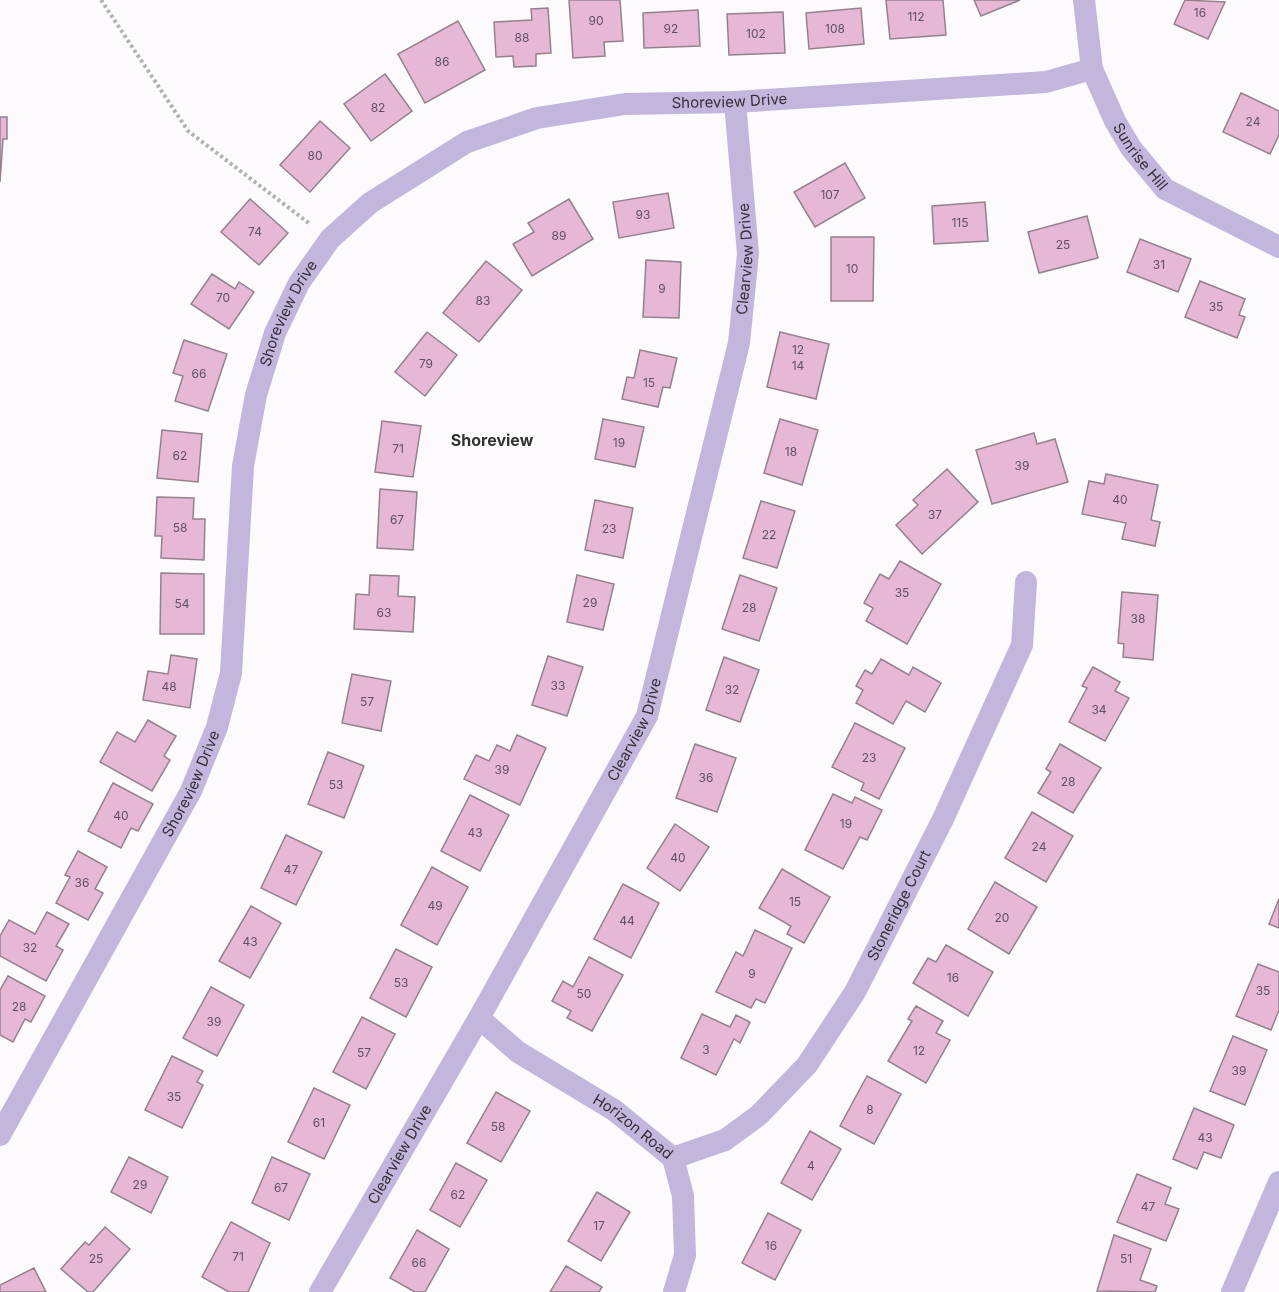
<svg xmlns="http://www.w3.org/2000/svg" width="1279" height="1292" font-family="Inter,sans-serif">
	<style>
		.building { fill: #e6b8d6; stroke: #95818e; stroke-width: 1.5 }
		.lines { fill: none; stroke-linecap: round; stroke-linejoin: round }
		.path { stroke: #b3afb4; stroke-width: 4; stroke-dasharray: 3 3; stroke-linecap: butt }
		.street { stroke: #c2b6dd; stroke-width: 22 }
		.labels { text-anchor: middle; stroke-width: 5; stroke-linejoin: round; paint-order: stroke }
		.number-label { font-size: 12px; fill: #61515f }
		.street-label { font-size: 15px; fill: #352f37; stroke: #fdfafe }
		.neighbourhood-label { font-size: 16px; font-weight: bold; fill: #352f37; stroke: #fdfafe }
	</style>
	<rect width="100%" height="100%" fill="#fdfafe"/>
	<g class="building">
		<path d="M569,0H620L623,41L604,42L605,56L573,58Z"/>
		<path d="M886,0H943L946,35L890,39Z"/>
		<path d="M974,0H1020L981,16Z"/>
		<path d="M1185,0L1225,2L1208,39L1174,24Z"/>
		<path d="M548,8L551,53L536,54V66L514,67L513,56L496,57L494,22L532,20L531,9Z"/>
		<path d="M861,8L864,44L809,49L806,13Z"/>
		<path d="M698,10L700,46L644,48L643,13Z"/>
		<path d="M783,12L785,53L729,55L727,14Z"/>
		<path d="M458,21L485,70L425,103L398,54Z"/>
		<path d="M385,74L412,111L371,141L344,104Z"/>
		<path d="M1241,93L1279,111V135L1270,154L1223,132Z"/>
		<path d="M0,117H7V139H3L0,182Z"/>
		<path d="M320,121L350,148L310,192L280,165Z"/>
		<path d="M845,163L865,198L815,227L794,192Z"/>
		<path d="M668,193L674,228L619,238L613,202Z"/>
		<path d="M250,199L288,233L259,265L221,232Z"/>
		<path d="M569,199L593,239L532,276L513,244L534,232L528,223Z"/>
		<path d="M985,202L988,241L934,244L932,206Z"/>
		<path d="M1087,216L1098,258L1039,273L1028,232Z"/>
		<path d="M831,237H874L873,301H831Z"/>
		<path d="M1140,239L1191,259L1178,292L1127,272Z"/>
		<path d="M646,260L681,262L679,318L643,317Z"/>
		<path d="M486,261L522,290L479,342L443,313Z"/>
		<path d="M212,274L235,289L239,282L254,292L229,329L191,304Z"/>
		<path d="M1200,281L1245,299L1239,315L1245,317L1237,338L1185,317Z"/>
		<path d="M427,332L457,355L425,396L395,372Z"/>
		<path d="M780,332L829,344L816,399L767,387Z"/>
		<path d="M184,340L227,354L208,411L175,401L183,376L173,373Z"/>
		<path d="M640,350L677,358L670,388L663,387L658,407L622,399L627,377L634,378Z"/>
		<path d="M603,419L644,427L635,467L595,459Z"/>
		<path d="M780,419L818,430L802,485L764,473Z"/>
		<path d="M382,421L421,426L413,477L375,472Z"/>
		<path d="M162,430L202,434L198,482L157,478Z"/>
		<path d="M1034,433L1037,444L1055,439L1068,482L992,504L976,450Z"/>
		<path d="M947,469L978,502L922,554L896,525L918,505L913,500Z"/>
		<path d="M1106,474L1158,485L1151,520L1160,522L1155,546L1122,539L1126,523L1082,514L1089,481L1104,484Z"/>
		<path d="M380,489L417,492L413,550L377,548Z"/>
		<path d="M157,497L194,498L193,519H205L204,560L161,558L162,536H155Z"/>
		<path d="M595,500L633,508L623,558L585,550Z"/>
		<path d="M761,501L795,511L777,568L743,558Z"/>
		<path d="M900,561L941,584L907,644L866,621L873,608L864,603L880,574L889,579Z"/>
		<path d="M161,573L204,574V634H160Z"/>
		<path d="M370,575L399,576L398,596L415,597L413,632L354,629L356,594L369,595Z"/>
		<path d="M577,575L614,584L603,630L567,622Z"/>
		<path d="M740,575L777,588L759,641L722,629Z"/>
		<path d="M1122,592L1158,595L1153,660L1123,657L1124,644L1118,643Z"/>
		<path d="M171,655L197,659L190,708L143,700L148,671L168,674Z"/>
		<path d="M548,656L583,667L567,716L532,705Z"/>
		<path d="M724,657L759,670L740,722L706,710Z"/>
		<path d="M881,659L909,675L913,667L941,683L925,712L906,701L893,724L856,703L863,690L856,686L865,670L872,674Z"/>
		<path d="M1093,667L1120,682L1115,691L1129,698L1105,741L1069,722L1087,688L1082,686Z"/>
		<path d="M352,674L391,681L381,731L342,723Z"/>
		<path d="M148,720L176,736L164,756L170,760L152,791L100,762L117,732L135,742Z"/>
		<path d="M855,723L905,748L879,799L861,790L864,783L832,767Z"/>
		<path d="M517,735L546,748L520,805L464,779L476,755L489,761L497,745L510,751Z"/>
		<path d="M695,744L736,758L717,812L676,798Z"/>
		<path d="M1060,744L1101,768L1073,813L1038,793L1051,772L1046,769Z"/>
		<path d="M328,752L364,766L344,818L308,804Z"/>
		<path d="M113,783L153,804L138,831L131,828L121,848L88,831Z"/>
		<path d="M833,794L852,803L855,797L882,810L867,840L860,837L843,869L805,850Z"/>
		<path d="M470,795L509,815L480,871L441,851Z"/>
		<path d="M1032,812L1073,836L1046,882L1005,858Z"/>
		<path d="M675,824L709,847L680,891L647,868Z"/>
		<path d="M286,835L322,852L296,905L261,888Z"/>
		<path d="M78,851L107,867L95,889L103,893L88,920L56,903L70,877L65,875Z"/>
		<path d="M432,867L468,887L437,945L401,925Z"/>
		<path d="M782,869L830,897L804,943L787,934L791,926L759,908Z"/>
		<path d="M995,882L1037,907L1009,954L968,929Z"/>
		<path d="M623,884L659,903L631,958L594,939Z"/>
		<path d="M1279,899V928L1269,924Z"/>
		<path d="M251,906L281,923L250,978L219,961Z"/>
		<path d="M47,912L69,924L56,946L63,950L46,981L0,956V936L9,920L35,934Z"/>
		<path d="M755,930L792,948L765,1003L756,999L751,1008L716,992L736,952L743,956Z"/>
		<path d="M946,945L993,972L968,1016L913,983L928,958L936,962Z"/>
		<path d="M396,949L432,967L406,1017L370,998Z"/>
		<path d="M589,957L623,975L592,1031L567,1018L571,1011L552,1001L563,981L573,987Z"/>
		<path d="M1258,964L1279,972V1010L1271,1030L1236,1016Z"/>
		<path d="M8,976L45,996L31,1022L25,1019L13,1042L0,1035V990Z"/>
		<path d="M211,987L244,1005L217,1056L183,1038Z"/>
		<path d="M916,1006L943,1021L936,1033L950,1040L926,1083L888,1061L912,1021L908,1019Z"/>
		<path d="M702,1014L730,1027L736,1015L750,1022L740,1043L734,1039L716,1075L681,1058Z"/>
		<path d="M362,1017L395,1034L366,1089L333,1072Z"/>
		<path d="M1233,1036L1267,1050L1245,1105L1210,1091Z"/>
		<path d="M172,1056L203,1071L197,1082L203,1085L182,1128L145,1110Z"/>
		<path d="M867,1076L901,1094L874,1144L840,1126Z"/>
		<path d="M314,1088L350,1105L324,1159L288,1142Z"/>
		<path d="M496,1092L530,1111L501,1162L467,1143Z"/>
		<path d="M1194,1108L1234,1125L1221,1158L1204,1152L1197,1169L1173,1159Z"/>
		<path d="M810,1131L841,1149L812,1200L781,1183Z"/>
		<path d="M129,1157L168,1177L151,1213L111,1192Z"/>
		<path d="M272,1157L310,1174L289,1220L252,1203Z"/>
		<path d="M456,1163L487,1180L460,1227L430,1210Z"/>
		<path d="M1137,1174L1171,1188L1165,1204L1179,1209L1166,1241L1117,1222Z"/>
		<path d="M597,1192L630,1212L601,1261L568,1241Z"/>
		<path d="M768,1213L801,1230L775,1280L742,1263Z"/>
		<path d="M231,1222L270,1243L248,1292H229L202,1277Z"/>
		<path d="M105,1227L130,1249L93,1292H88L61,1269L85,1242L89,1245Z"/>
		<path d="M417,1230L449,1249L425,1292H415L390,1278Z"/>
		<path d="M1114,1235L1151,1249L1140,1280L1157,1286L1155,1292L1097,1291Z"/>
		<path d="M566,1266L602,1287L599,1292H550Z"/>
		<path d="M34,1268L46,1292H0V1285Z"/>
	</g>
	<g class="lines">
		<path class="path" d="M101,0L188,131L310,224"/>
		<g class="street">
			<path id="s1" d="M1084,0L1092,69L1115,121L1131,148L1165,189L1279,247"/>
			<path id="s2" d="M479,1018L518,1052L614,1110L673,1158L683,1196L685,1255L674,1292"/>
			<path id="s3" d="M0,1135L191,791L217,727L231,673L243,466L256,395L275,333L299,283L330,239L370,203L467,142L537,118L625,104L735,102L1046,82L1092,69"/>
			<path id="s4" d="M673,1158L725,1140L759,1115L807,1065L855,992L943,819L1022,645L1026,582"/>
			<path id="s5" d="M320,1292L479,1018L647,716L739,343L748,254L735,102"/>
			<path d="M1232,1292L1279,1182"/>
		</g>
	</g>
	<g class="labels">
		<g class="number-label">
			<text x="1200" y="17">16</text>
			<text x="916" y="21">112</text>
			<text x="596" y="25">90</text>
			<text x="671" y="33">92</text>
			<text x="835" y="33">108</text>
			<text x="756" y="38">102</text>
			<text x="522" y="42">88</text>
			<text x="442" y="66">86</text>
			<text x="378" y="112">82</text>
			<text x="1253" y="126">24</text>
			<text x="315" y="160">80</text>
			<text x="830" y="199">107</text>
			<text x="643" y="219">93</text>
			<text x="960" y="227">115</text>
			<text x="255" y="236">74</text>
			<text x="559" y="240">89</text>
			<text x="1063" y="249">25</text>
			<text x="1159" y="269">31</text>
			<text x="852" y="273">10</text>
			<text x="662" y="293">9</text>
			<text x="223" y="302">70</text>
			<text x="483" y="305">83</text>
			<text x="1216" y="311">35</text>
			<text x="798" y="354">12</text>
			<text x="426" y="368">79</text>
			<text x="798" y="370">14</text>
			<text x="199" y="378">66</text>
			<text x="649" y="387">15</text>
			<text x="619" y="447">19</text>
			<text x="398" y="453">71</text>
			<text x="791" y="456">18</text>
			<text x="180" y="460">62</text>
			<text x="1022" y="470">39</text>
			<text x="1120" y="504">40</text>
			<text x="935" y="519">37</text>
			<text x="397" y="524">67</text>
			<text x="180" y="532">58</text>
			<text x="609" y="533">23</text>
			<text x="769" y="539">22</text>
			<text x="902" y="597">35</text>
			<text x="590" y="607">29</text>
			<text x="182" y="608">54</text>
			<text x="749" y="612">28</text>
			<text x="384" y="617">63</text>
			<text x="1138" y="623">38</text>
			<text x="558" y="690">33</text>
			<text x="169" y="691">48</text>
			<text x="732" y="694">32</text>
			<text x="367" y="706">57</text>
			<text x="1099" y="714">34</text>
			<text x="869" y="762">23</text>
			<text x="502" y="774">39</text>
			<text x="706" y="782">36</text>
			<text x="1068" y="786">28</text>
			<text x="336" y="789">53</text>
			<text x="121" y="820">40</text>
			<text x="846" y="828">19</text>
			<text x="475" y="837">43</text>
			<text x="1039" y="851">24</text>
			<text x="678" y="862">40</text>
			<text x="291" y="874">47</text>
			<text x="82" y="887">36</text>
			<text x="795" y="906">15</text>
			<text x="435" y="910">49</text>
			<text x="1002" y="922">20</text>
			<text x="627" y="925">44</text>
			<text x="250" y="946">43</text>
			<text x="30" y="952">32</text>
			<text x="752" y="978">9</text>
			<text x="953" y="982">16</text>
			<text x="401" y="987">53</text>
			<text x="1263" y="995">35</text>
			<text x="584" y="998">50</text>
			<text x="19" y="1011">28</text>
			<text x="214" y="1026">39</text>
			<text x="706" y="1054">3</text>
			<text x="919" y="1055">12</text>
			<text x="364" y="1057">57</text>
			<text x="1239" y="1075">39</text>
			<text x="174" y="1101">35</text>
			<text x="870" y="1114">8</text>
			<text x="319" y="1127">61</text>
			<text x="498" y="1131">58</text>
			<text x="1205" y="1142">43</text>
			<text x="811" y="1170">4</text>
			<text x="140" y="1189">29</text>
			<text x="281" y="1192">67</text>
			<text x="458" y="1199">62</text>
			<text x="1148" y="1211">47</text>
			<text x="599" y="1230">17</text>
			<text x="771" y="1250">16</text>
			<text x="238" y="1261">71</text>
			<text x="96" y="1263">25</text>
			<text x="1126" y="1263">51</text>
			<text x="419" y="1267">66</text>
		</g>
		<g class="street-label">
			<text dy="5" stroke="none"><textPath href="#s3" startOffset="1408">Shoreview Drive</textPath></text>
			<text dy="5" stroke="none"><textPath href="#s1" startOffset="170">Sunrise Hill</textPath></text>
			<text dy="5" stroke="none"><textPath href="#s5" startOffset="1131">Clearview Drive</textPath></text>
			<text dy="5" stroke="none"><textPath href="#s3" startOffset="886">Shoreview Drive</textPath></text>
			<text dy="5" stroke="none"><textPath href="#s5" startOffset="645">Clearview Drive</textPath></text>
			<text dy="5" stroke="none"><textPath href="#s3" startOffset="400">Shoreview Drive</textPath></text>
			<text dy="5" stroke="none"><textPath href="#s4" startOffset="351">Stoneridge Court</textPath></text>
			<text dy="5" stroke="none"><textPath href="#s2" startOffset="189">Horizon Road</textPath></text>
			<text dy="5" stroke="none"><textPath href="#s5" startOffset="159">Clearview Drive</textPath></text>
		</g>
		<g class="neighbourhood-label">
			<text x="492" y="446">Shoreview</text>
		</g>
	</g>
</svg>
